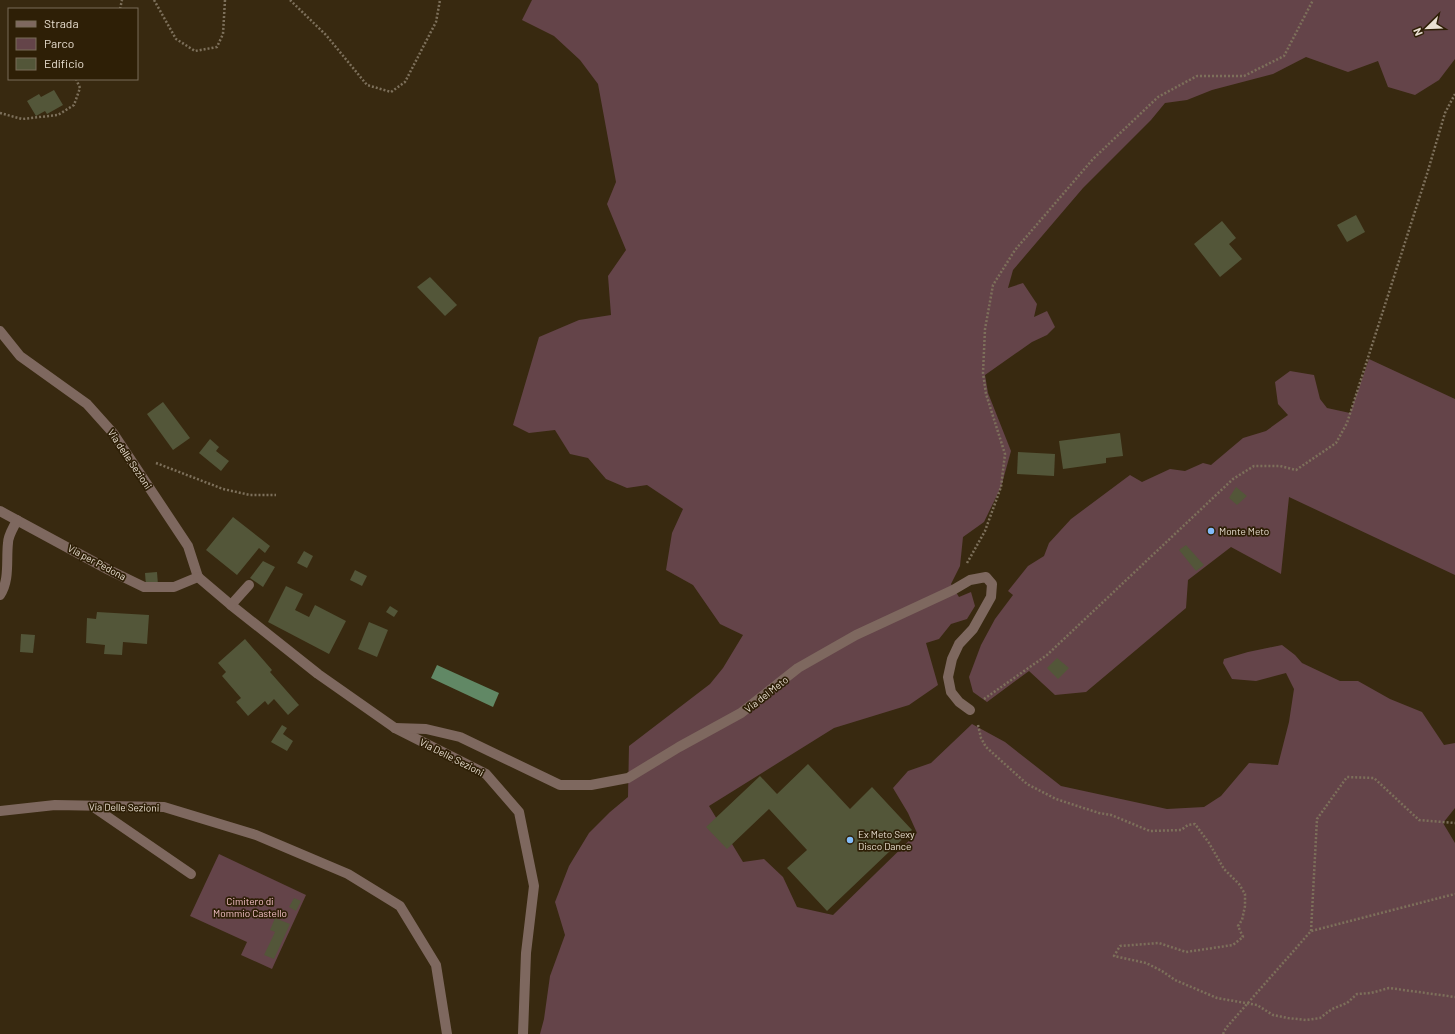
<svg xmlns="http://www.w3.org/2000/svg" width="1455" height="1034" font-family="Barlow,sans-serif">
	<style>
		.green { fill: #644449 }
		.water { fill: #618865 }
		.building { fill: #535639 }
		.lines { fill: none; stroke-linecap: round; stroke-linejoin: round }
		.path { stroke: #7d705b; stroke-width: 2.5; stroke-dasharray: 2 2; stroke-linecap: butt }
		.minor { stroke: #7e685f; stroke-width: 10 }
		.poi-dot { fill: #82bcfa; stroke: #2e1f06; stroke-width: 1.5 }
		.labels { text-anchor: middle; stroke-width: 3.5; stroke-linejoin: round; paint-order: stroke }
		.street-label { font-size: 10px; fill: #eae0d2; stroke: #2e1f06 }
		.poi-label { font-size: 10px; fill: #eae0d2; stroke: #2e1f06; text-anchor: start }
		.park-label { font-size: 10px; fill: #f6c2c9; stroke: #2e1f06 }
	</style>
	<rect width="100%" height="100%" fill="#382910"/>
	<g class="green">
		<path d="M532,0H1455V59L1439,80L1415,95L1388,87L1378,61L1348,72L1306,57L1273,74L1212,90L1187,100L1165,103L1151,120L1083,188L1013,270L1008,288L1023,283L1037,304L1034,317L1047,311L1055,327L1047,335L1032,342L985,375L988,393L1011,451L1001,487L984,522L963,537L960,566L951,584L959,597L971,592L975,606L967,619L951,624L939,639L926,643L938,685L909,705L834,728L709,806L743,862L764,859L783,877L797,907L833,915L917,833L908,813L893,788L908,771L931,763L972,724L1005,742L1061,786L1167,809L1204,807L1221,796L1249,763L1278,765L1289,722L1294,689L1286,673L1256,681L1232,679L1223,663L1224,659L1248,652L1282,645L1295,655L1302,663L1340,681H1358L1390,699L1422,712L1444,745L1455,743V808L1443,823L1455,843V1034H540L544,1019L550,976L565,935L555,902L569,866L589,833L610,812L628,797L629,746L710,684L723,668L743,635L720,624L693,585L666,570L672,533L683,509L647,485L627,488L606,479L588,458L570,454L555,430L529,433L513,425L539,337L579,320L611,315L608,276L626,250L607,204L616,182L598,84L580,60L554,36L522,20Z"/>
		<path d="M1369,359L1455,399V575L1289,497L1281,574L1231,547L1188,580L1186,608L1086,692L1055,695L1029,671L987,702L973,692L969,677L981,645L995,619L1013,595L1008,591L1028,566L1044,556L1049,543L1071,519L1130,475L1142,482L1170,469L1185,471L1203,463L1211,465L1243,438L1266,431L1288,415L1278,404L1275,382L1290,371L1314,375L1320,399L1327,408L1350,413Z"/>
		<path d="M219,854L306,895L272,969L241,955L247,942L190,916Z"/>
	</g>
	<path class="water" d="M437,665L499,693L493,707L431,678Z"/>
	<g class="building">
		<path d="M54,90L63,105L47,114L45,111L36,116L27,101L39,94L41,97Z"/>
		<path d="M1356,215L1365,232L1347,242L1337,225Z"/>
		<path d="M1222,221L1236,238L1229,244L1242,259L1220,277L1194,244Z"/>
		<path d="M430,277L457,305L445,316L417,287Z"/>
		<path d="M163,402L190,438L173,450L147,414Z"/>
		<path d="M1120,433L1123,456L1106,458V463L1063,469L1059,441Z"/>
		<path d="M210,439L219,447L216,451L229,461L221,471L199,453Z"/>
		<path d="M1018,452L1055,454L1054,476L1017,474Z"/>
		<path d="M1236,487L1247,496L1237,505L1229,498Z"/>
		<path d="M233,517L270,546L265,553L259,548L237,575L206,550Z"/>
		<path d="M1186,545L1204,565L1196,571L1179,550Z"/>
		<path d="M304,551L313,556L307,568L297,563Z"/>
		<path d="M263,561L275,567L263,587L250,578Z"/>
		<path d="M355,570L367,576L362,586L350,580Z"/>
		<path d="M157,572L158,585L146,586L145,573Z"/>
		<path d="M286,586L303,594L295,610L309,617L315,605L346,621L329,654L268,622Z"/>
		<path d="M390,606L398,611L394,617L386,612Z"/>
		<path d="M97,612L149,615L147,644L123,642L122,655L104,654L105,645L86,643L87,618L96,619Z"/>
		<path d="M369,622L388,630L377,657L358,649Z"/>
		<path d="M21,634L35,635L33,653L20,652Z"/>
		<path d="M245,639L272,670L270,672L299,705L288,715L274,699L268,705L265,701L248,716L236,702L241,698L222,676L226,672L218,663Z"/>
		<path d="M1057,658L1069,668L1058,679L1047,668Z"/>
		<path d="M282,725L287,728L283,734L293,741L287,751L271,742Z"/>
		<path d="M808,764L850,809L872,787L912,830L827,911L787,868L807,850L769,809L727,849L706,827L760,776L777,794Z"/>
		<path d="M294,898L301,901L296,911L289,907Z"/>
		<path d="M275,918L290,924L274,959L264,955L275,932L270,930Z"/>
	</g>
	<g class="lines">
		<g class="path">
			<path d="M154,0L176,39L195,51L217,47L223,34L225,0"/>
			<path d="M290,0L326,35L367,85L391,92L405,82L436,22L440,0"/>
			<path d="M120,9L122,0"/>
			<path d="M0,113L22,119L58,115L74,105L80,88L76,79"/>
			<path d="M156,463L223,489L250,495H276"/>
			<path d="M967,563L985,531L1001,487L1005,454L986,394L983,373L985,329L993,285L1015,250L1093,159L1158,97L1197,76H1244L1284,56L1313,0"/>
			<path d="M984,699L1047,655L1233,479L1254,466H1280L1296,470L1336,443L1347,423L1427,174L1445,113L1455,94"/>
			<path d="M978,725L981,738L986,747L1027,784L1056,799L1099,813L1111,815L1150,831L1181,830L1188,825L1195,824L1209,843L1224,869L1239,884L1245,894V906L1242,920L1238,926L1243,937L1233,945L1186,952L1159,943L1120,946L1114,956L1146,963L1162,971L1175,980L1217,998L1257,1005L1273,1015L1288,1018L1306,1020L1320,1018L1332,1009L1347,1003L1357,994L1371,993L1389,988L1455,997"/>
			<path d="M1311,931L1317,819L1347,777L1374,778L1419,820L1455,823"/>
			<path d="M1223,1034L1226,1028L1311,931L1455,894"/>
		</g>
		<g class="minor">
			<path d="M0,331L20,356L87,404L113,433L188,546L198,577"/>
			<path d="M0,511L109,570L144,587H174L198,577"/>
			<path d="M198,577L231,605L318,674L395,728L486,774L519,812L534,886L526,953L523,1034"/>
			<path d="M0,595C10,580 6,560 8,543C8,535 14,527 17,520"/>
			<path d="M231,605L249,585"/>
			<path d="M395,728L426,729L460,737L560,785H591L628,778L679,747L741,713L798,668L856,635L953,590L970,580L986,577L992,584L991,597L973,629L959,644L952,659L948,677L951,692L959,702L970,710"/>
			<path d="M92,806L191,874"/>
			<path d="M0,811L55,805L164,807L256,835L348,874L400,906L436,965L447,1034"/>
		</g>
	</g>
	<g class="poi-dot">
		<circle cx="1211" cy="531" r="4"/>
		<circle cx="850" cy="840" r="4"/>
	</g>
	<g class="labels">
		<g class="street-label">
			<text transform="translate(130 459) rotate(56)" y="4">Via delle Sezioni</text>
			<text transform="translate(97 562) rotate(28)" y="4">Via per Pedona</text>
			<text transform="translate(766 694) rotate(-38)" y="4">Via del Meto</text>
			<text transform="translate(452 757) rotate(27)" y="4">Via Delle Sezioni</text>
			<text transform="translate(124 807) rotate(1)" y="4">Via Delle Sezioni</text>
		</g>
		<g class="poi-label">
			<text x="1219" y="535">Monte Meto</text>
			<text x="858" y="838">Ex Meto Sexy<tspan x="858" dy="12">Disco Dance</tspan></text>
		</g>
		<g class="park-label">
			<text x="250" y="905">Cimitero di<tspan x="250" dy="12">Mommio Castello</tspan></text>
		</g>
	</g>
	<rect x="8" y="8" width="130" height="72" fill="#2e1f06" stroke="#796c58"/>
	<rect x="16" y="21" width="20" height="6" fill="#7e685f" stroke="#796c58"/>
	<text x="44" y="28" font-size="12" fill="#eae0d2">Strada</text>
	<rect x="16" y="38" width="20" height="12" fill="#644449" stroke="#796c58"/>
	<text x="44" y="48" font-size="12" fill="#eae0d2">Parco</text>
	<rect x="16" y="58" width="20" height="12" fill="#535639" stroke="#796c58"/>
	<text x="44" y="68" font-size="12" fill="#eae0d2">Edificio</text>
	<g transform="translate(1427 28) rotate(247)" stroke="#2e1f06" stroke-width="3" paint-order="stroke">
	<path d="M0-3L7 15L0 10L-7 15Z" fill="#eae0d2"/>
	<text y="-6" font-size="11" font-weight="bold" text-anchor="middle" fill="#eae0d2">N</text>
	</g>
</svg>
